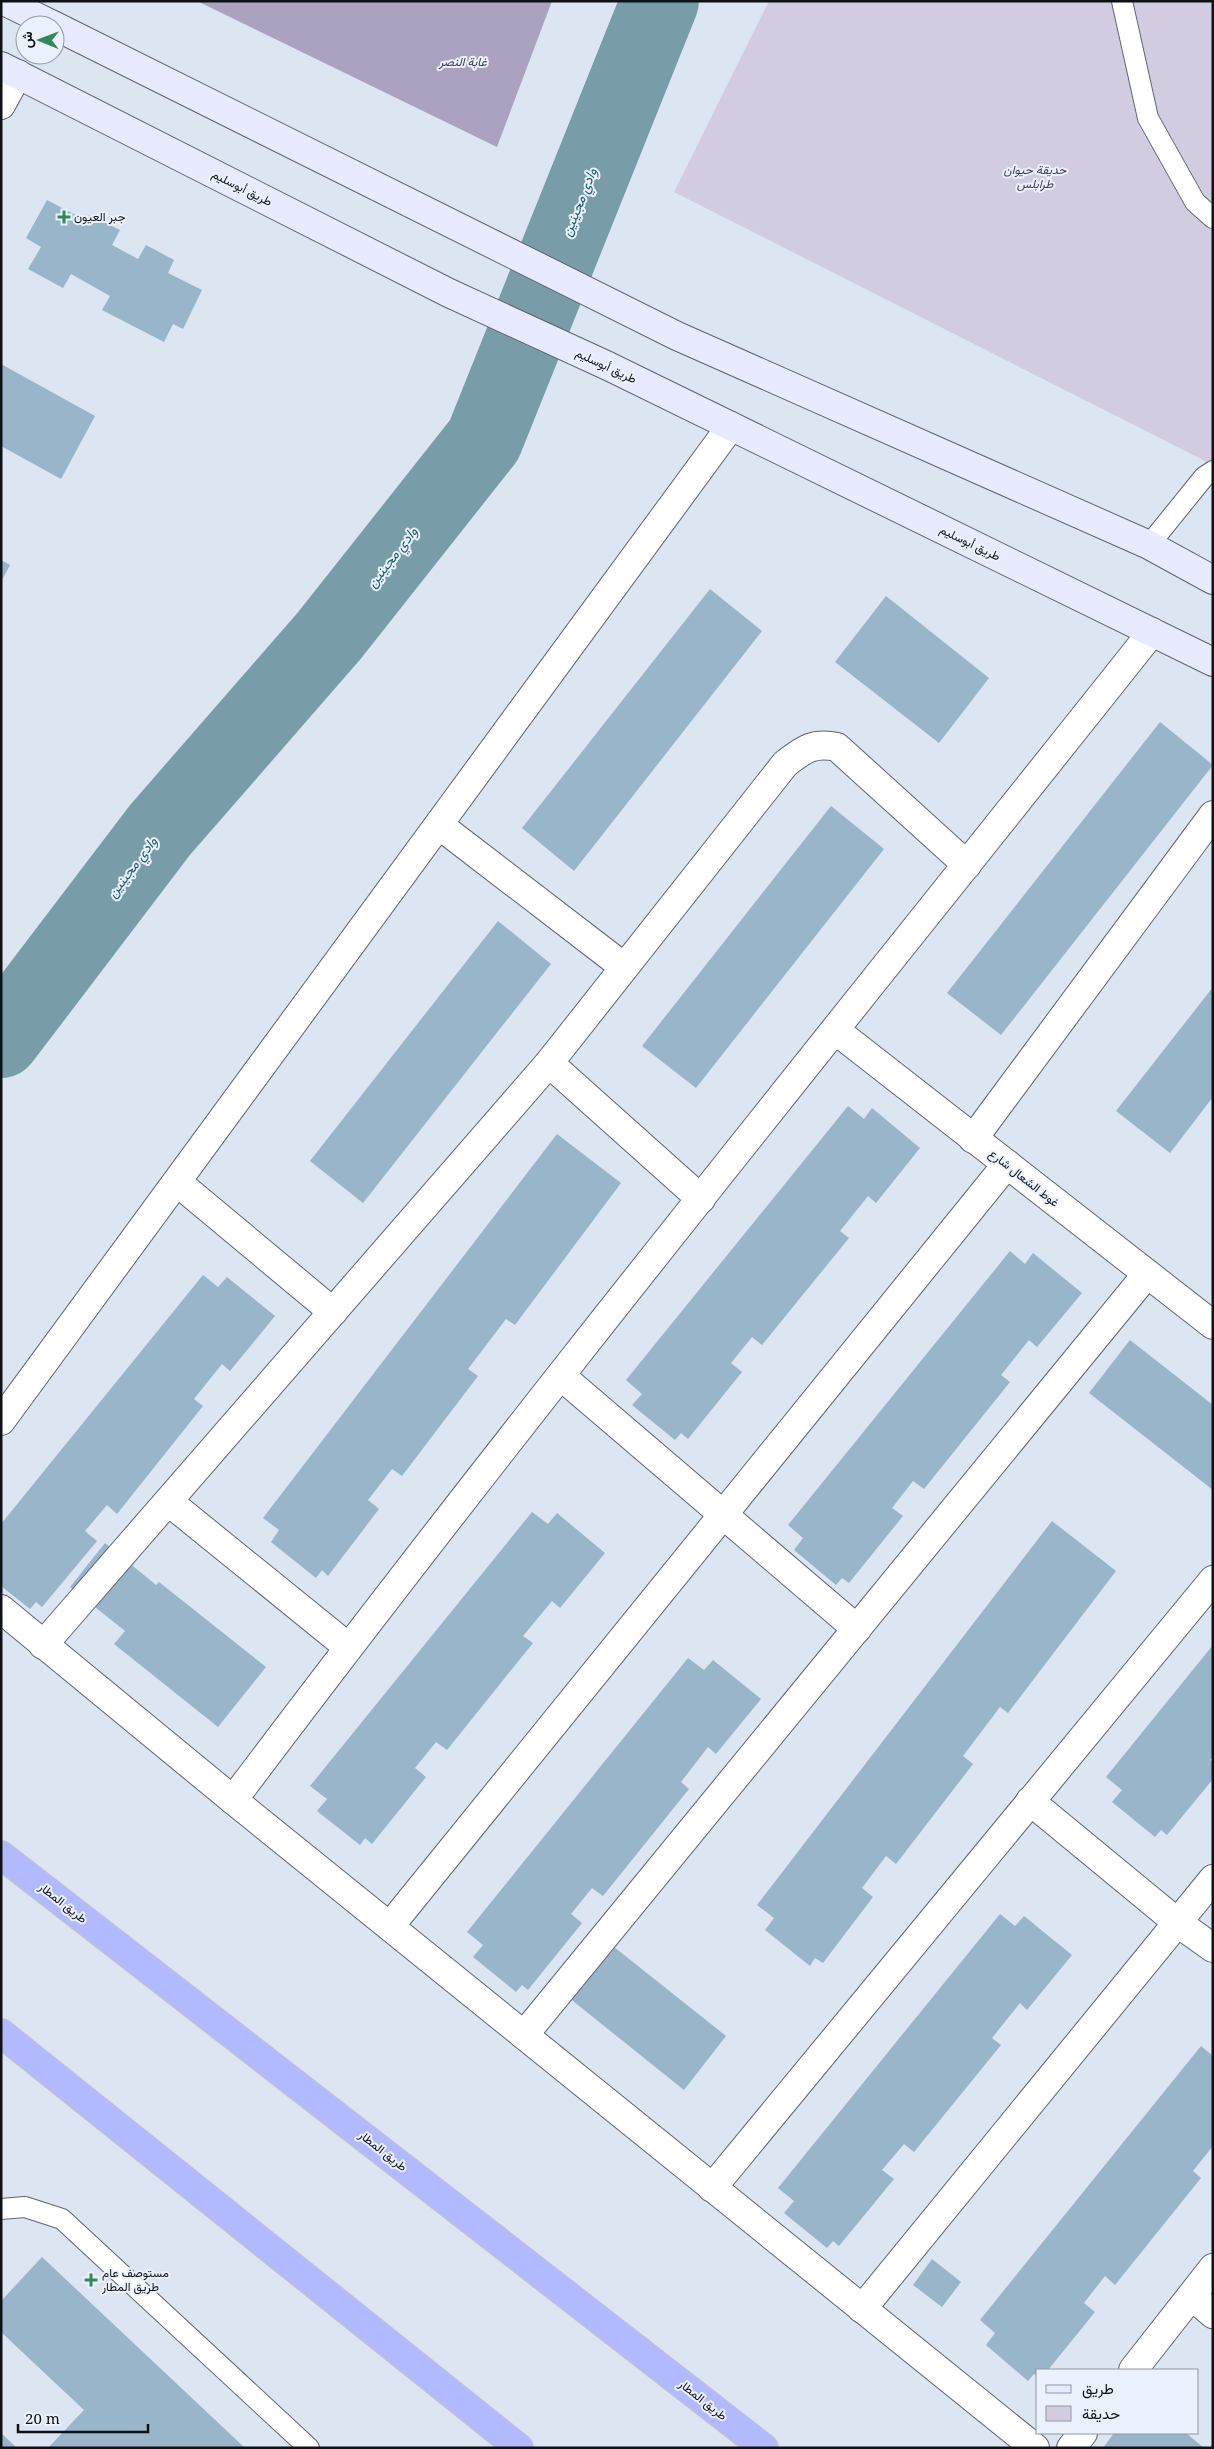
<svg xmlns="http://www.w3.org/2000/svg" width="1214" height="2449" font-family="'Noto Serif',Vazirmatn,serif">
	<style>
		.green { fill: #d2cce0 }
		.forest { fill: #aba2bf }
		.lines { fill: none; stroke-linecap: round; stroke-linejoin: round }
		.river { stroke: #799da8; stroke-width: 78 }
		.building { fill: #98b5c9 }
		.lane-casing { stroke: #5e6571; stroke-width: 22 }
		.street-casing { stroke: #5e6571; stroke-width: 30 }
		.secondary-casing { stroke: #5e6571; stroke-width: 30 }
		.highway-casing { stroke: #c5c6c7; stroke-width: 30 }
		.lane { stroke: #fff; stroke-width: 20 }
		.street { stroke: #fff; stroke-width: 28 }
		.secondary { stroke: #e8eaff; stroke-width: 28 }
		.highway { stroke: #b2b9fe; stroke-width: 28 }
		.poi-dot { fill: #32885b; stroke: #ebf2fd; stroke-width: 2 }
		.labels { text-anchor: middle; stroke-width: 4; stroke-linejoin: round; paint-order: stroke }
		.park-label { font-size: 12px; font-style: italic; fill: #43345d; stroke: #ebf2fd }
		.street-label { font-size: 12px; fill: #0e1116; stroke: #ebf2fd }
		.poi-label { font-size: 12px; fill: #0e1116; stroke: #ebf2fd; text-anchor: start }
		.water-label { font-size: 14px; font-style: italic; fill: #196071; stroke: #ebf2fd }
	</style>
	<rect width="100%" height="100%" fill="#dce5f2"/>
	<path class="green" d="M769,1H1213V465L674,192Z"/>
	<path class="forest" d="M197,1H552L497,147Z"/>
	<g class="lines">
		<path class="river" d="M1,1039L160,830L329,636L484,440L660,1"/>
	</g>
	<g class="building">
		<path d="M47,200L87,221L89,215L120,230L112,245L138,259L146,245L174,260L168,273L202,290L183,329L173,324L164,342L102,310L110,296L71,274L63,288L28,269L41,247L26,238Z"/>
		<path d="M1,364L95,416L61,479L1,446Z"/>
		<path d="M1,560L10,565L1,582Z"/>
		<path d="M710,589L762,631L574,871L522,828Z"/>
		<path d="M886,596L989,678L939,743L835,662Z"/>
		<path d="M1160,722L1213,765L1001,1035L947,993Z"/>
		<path d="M831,806L884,849L696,1088L642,1046Z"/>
		<path d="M498,921L551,964L363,1203L310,1161Z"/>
		<path d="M1213,987V1097L1170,1153L1116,1111Z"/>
		<path d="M848,1106L864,1119L872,1108L920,1148L876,1203L868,1196L840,1231L849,1238L762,1345L752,1337L731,1363L742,1372L688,1439L681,1433L675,1440L632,1405L642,1394L626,1380Z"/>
		<path d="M557,1134L621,1183L515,1325L506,1319L468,1369L478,1376L402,1476L392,1469L368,1500L379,1509L328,1576L322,1570L316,1578L271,1542L279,1530L263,1518Z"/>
		<path d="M1010,1251L1025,1264L1033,1253L1082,1293L1037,1347L1029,1340L1001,1375L1010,1382L924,1489L913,1481L892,1508L903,1516L849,1583L842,1578L836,1585L794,1550L803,1538L788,1525Z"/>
		<path d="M203,1275L218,1287L227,1277L275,1316L230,1371L222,1364L194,1399L203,1406L117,1514L107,1505L85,1531L97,1541L42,1607L36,1602L30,1609L1,1586V1524Z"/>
		<path d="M1130,1340L1213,1405V1490L1089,1393Z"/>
		<path d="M532,1512L548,1524L557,1513L605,1553L560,1608L552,1601L523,1636L533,1643L447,1750L436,1742L415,1768L426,1777L372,1844L365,1838L360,1845L317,1811L327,1799L310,1786Z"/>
		<path d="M1052,1521L1116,1571L1008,1713L1000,1707L963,1756L973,1764L896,1864L886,1856L862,1888L873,1897L823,1963L815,1958L810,1966L765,1930L774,1918L757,1905Z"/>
		<path d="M105,1543L156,1585L159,1582L266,1667L218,1727L114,1644L125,1631L70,1587Z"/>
		<path d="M1213,1645V1756L1210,1760L1213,1762V1779L1167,1835L1161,1830L1155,1837L1112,1802L1122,1790L1106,1777Z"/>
		<path d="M688,1658L704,1670L713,1660L761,1699L716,1754L708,1747L681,1782L689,1789L603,1896L592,1888L571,1914L582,1923L528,1990L522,1985L516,1992L473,1957L483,1945L467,1932Z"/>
		<path d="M1000,1914L1015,1926L1024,1916L1072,1955L1027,2010L1020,2003L992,2038L1001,2045L914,2152L904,2144L882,2170L894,2179L839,2246L833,2241L827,2248L784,2213L794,2201L778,2188Z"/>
		<path d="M604,1939L726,2036L684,2090L563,1993Z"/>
		<path d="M1201,2046L1213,2056V2146L1193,2171L1201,2178L1115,2285L1105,2276L1084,2303L1095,2312L1048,2370H1038V2377L1034,2374L1028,2381L986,2345L995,2333L980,2320Z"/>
		<path d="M42,2257L245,2448H48L84,2410L1,2332V2301Z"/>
		<path d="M932,2259L961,2282L942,2307L913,2285Z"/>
		<path d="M1,2433L17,2448H1Z"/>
		<path d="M1114,2433H1186L1204,2448H1103Z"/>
	</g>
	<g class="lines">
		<defs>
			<g id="lane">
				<path d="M1122,1L1148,118L1195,202L1213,218"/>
				<path d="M1149,545L1204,477L1213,471"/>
				<path d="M1,2209L25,2207L62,2219L309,2448"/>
			</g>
			<g id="street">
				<path d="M1,105L18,74"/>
				<path d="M439,825L624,967"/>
				<path d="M835,1030L1213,1325"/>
				<path d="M549,1063L701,1199"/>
				<path d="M973,1139L1213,815"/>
				<path d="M177,1182L333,1312"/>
				<path d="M561,1376L857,1629"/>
				<path d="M1,1421L731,426"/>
				<path d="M169,1502L348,1647"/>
				<path d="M1,1609L233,1800L1035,2448"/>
				<path d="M43,1645L549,1063L785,764C803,750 812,742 837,747L967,865"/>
				<path d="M233,1800C531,1404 844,1020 1152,632"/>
				<path d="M1030,1801L1178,1923L1213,1948"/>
				<path d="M390,1926L1007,1164"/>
				<path d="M524,2035L1147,1274"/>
				<path d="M712,2188L1213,1580"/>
				<path d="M1192,2296L1213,2314"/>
				<path d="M862,2309L1213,1879"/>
				<path d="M1133,2370L1213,2268"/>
				<path d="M1071,2448L1083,2433"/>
			</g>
			<g id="secondary">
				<path d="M4,1L53,25"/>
				<path d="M55,26L677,336L1149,545L1213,580"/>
				<path d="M1,66L449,293L608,366L1213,662"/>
			</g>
			<g id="highway">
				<path d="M1,1855L764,2448"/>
				<path d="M1,2033L519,2448"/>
			</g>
		</defs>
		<use href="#lane" class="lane-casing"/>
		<use href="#street" class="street-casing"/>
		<use href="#secondary" class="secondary-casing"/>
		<use href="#highway" class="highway-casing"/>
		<use href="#lane" class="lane"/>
		<use href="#street" class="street"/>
		<use href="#secondary" class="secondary"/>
		<use href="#highway" class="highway"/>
	</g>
	<g class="poi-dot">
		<path d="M61.5 209.5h5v5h5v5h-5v5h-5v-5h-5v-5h5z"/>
		<path d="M88.5 2272.5h5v5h5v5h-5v5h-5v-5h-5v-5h5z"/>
	</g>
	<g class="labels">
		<g class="park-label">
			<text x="463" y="66">غابة النصر</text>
			<text x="1035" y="174">حديقة حيوان<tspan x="1035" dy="14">طرابلس</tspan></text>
		</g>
		<g class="street-label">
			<text transform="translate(242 188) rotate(27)" y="4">طريق أبوسليم</text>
			<text transform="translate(606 366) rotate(25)" y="4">طريق أبوسليم</text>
			<text transform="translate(970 543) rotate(26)" y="4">طريق أبوسليم</text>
			<text transform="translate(1024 1178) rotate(38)" y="4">غوط الشعال شارع</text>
			<text transform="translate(63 1903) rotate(38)" y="4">طريق المطار</text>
			<text transform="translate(383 2151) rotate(38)" y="4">طريق المطار</text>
			<text transform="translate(703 2400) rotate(38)" y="4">طريق المطار</text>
		</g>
		<g class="poi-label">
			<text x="74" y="221">جبر العيون</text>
			<text x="102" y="2277">مستوصف عام<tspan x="102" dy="14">طريق المطار</tspan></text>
		</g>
		<g class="water-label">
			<text transform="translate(579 202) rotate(-68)" y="5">وادي مجينين</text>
			<text transform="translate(392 557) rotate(-52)" y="5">وادي مجينين</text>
			<text transform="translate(132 867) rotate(-53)" y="5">وادي مجينين</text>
		</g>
	</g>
	<rect width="1214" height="2449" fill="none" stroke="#0e1116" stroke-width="5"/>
	<rect x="1036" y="2369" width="162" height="65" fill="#ebf2fd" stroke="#9398a1"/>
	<rect x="1046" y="2385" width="25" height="8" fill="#e8eaff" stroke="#9398a1"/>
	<text x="1082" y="2394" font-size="15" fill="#0e1116">طريق</text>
	<rect x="1046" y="2406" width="25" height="15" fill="#d2cce0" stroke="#9398a1"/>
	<text x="1082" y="2419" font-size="15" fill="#0e1116">حديقة</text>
	<g transform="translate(40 40) rotate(271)"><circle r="24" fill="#ebf2fd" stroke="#9398a1"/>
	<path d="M0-4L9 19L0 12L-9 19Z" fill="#32885b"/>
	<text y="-8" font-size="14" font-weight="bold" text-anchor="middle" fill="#0e1116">ش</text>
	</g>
	<path d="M18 2424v8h130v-8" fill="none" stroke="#0e1116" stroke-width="2.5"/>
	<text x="25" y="2424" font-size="15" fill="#0e1116" stroke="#ebf2fd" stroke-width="4" paint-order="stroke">20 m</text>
</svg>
